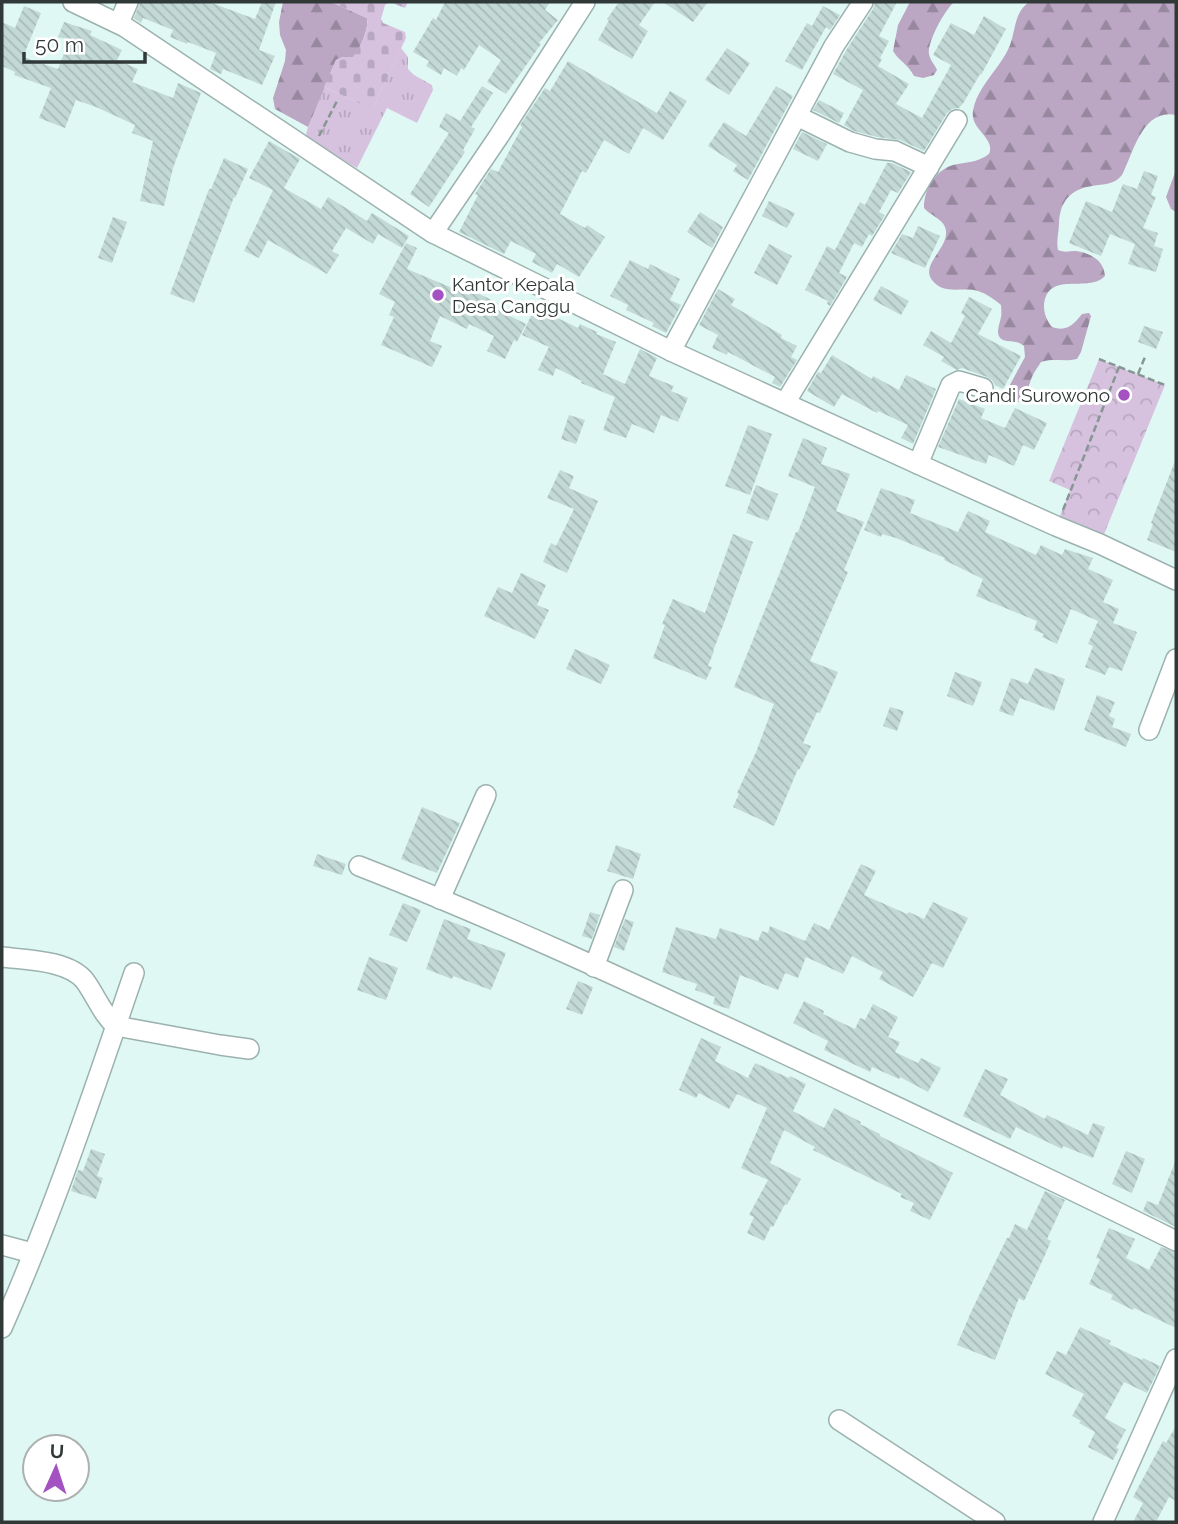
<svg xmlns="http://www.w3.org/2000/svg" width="1178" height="1524" font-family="Raleway,sans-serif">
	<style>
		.grass { fill: url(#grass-tufts) }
		.forest { fill: url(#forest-firs) }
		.cemetery { fill: url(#cemetery-stones) }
		.park { fill: url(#park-crowns) }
		.building { fill: url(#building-back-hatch) }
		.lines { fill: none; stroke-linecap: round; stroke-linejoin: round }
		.minor-casing { stroke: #9cb2ae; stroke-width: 22 }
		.path { stroke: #869693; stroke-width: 2.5; stroke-dasharray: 7 3.5; stroke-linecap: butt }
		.minor { stroke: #fff; stroke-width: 19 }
		.poi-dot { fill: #a452c2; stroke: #fff; stroke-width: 2.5 }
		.labels { text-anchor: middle; stroke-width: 6; stroke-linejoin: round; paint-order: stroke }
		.poi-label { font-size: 19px; fill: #303937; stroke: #fff; text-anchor: start }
	</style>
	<defs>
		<pattern id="grass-tufts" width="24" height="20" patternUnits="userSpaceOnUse" patternTransform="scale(1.75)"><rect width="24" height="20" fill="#d6c2df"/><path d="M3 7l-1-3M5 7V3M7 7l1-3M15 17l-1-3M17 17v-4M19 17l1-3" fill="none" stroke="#b8a7c0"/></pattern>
		<pattern id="forest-firs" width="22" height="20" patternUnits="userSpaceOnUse" patternTransform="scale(1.75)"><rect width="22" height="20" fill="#bba6c3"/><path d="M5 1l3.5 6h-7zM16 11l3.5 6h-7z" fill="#98889f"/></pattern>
		<pattern id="cemetery-stones" width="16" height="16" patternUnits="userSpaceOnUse" patternTransform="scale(1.75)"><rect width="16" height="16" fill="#d6c2df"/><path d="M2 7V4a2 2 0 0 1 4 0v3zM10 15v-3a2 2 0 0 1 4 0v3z" fill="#b8a7c0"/></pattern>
		<pattern id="park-crowns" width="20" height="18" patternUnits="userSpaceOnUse" patternTransform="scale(1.75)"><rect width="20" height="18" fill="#d6c2df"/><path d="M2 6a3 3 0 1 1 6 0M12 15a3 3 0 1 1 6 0" fill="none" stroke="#b8a7c0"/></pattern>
		<pattern id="building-back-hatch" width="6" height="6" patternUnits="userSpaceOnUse" patternTransform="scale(1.75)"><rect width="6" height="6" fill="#c2d9d5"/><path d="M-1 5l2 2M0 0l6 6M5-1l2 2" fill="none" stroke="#a7bbb7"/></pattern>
	</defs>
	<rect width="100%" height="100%" fill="#e0f8f4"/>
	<path class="grass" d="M401,48L408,57V69L414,75L432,85L433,90L417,123L387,108L357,168L311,141L306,134L308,127L324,87L355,101L374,106Z"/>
	<g class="forest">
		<path d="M283,2H331L367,18C369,30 360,48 353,58L343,57L336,60L308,127L275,109L273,98L285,61L286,50L280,35L279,22Z"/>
		<path d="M910,2H954C945,10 927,42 929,54C930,60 935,65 937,70L934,75L923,78L914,76C908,64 899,61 893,51L898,25Z"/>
		<path d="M1029,2H1176V115C1143,108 1134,151 1122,175C1114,185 1104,184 1092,186C1071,189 1060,201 1059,223C1059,232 1056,241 1058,250C1065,253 1069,251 1076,251C1090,253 1104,260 1105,276C1088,294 1047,269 1044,306C1044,314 1047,321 1052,327C1067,332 1073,325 1082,314L1089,313L1091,316L1081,352L1077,359C1065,362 1054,358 1041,362C1038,367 1034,372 1032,377C1026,390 1028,408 1008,401L1006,396V392L1025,357L1024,346C1018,341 1014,342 1007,341C993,338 999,327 1001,317C1002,313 1001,309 1001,305C994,299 987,294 978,291C962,286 944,296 932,280C919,263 955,245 944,225C940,218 930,215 924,208C924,190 934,171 953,165C966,162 977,163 989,154C996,138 970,130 973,111C977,86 1001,68 1010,45C1016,29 1014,13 1029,2Z"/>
		<path d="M1176,170V212L1171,209L1166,197Z"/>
	</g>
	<path class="cemetery" d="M331,2H408L405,8L390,2L385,5L381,19L383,23L405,32L406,38L374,106L370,108L324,87L336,60L343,57H353C360,48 369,30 367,18Z"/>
	<path class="park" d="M1099,359L1165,385L1100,544L1056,526L1070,490L1049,481Z"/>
	<g class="building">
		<path d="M140,2H209L255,19L262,2H276L259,50L275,56L262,85L223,69L221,74L212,70L210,69L216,53L188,42L187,44L170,37L173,30L143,18L141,23L134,18Z"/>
		<path d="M445,2H550L545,10L558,20L539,43L541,44L506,94L487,82L501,60L479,45L464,70L461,68L457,76L444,68L441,75L426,66L429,61L413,52L433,18L436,20Z"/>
		<path d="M619,2H655L639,25L648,31L632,59L598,40L609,20L607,19Z"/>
		<path d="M663,2H708L693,22Z"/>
		<path d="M875,2H897L879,36L889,41L880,58L882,59L878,66L909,84L896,104L922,118L951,65L933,55L951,23L974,35L984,16L1006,29L981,75L980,74L964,102L959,108L952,109L947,113L924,151L900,140L877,137L854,131L844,125L863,90L833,74L847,49L873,9Z"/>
		<path d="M24,6L41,13L23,57L58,69L69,40L58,37L64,22L92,31L90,35L122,50L117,60L138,69L132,82L173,98L178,83L201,93L173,168L164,206L140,201L153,141L132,133L135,125L96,107L76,100L65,128L39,118L51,88L14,75L15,72L2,66V22L15,28Z"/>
		<path d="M823,6L840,15L830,30L826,27L802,70L785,61L807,23L812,26Z"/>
		<path d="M727,48L750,63L729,95L705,80Z"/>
		<path d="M568,61L657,113L670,91L687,101L663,140L643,128L629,154L604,140L586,173L582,171L560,214L585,228L587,225L605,237L579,277L557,264L552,273L532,262L536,254L511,241L504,254L459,232L478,195L475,194L491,169L498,172L522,127L520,125L545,88L550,91Z"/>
		<path d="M482,86L493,93L471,127L475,129L463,150L465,152L429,207L410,194L449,133L439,127L446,113L460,121Z"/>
		<path d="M776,86L793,96L748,180L733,171L737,165L708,146L724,122L746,136Z"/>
		<path d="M819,100L844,113L839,123L813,110Z"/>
		<path d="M802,132L827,144L818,161L793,149Z"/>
		<path d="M269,141L300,159L284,188L321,209L328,197L367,221L372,213L409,236L402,248L378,234L373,244L346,228L332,251L339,255L327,274L268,240L259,258L244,251L273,190L249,178Z"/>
		<path d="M224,158L248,169L235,198L234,197L194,303L170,294L209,189H211Z"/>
		<path d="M887,163H892L911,172L898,193L891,190L879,212L885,215L872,236L869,234L862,247L854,243L839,273L847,277L830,306L827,304L828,301L805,290L827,246L835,250L860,202L865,205Z"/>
		<path d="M1144,171L1158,176L1151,195L1156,197L1143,228L1158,233L1154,246L1163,249L1156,272L1128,264L1135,244L1110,234L1101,256L1069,243L1086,201L1112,212L1123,184L1137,189Z"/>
		<path d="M769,201L795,213L787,228L762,216Z"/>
		<path d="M700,212L723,227L712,248L687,232Z"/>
		<path d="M113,217L127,222L112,263L98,258Z"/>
		<path d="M918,226L940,236L925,268L891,253L902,234L913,238Z"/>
		<path d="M406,243L417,248L407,269L469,295L471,290L498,303L496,309L526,324L517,342L514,340L505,359L487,351L494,336L469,324L467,329L440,316L430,341L442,346L432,367L381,345L394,317L389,315L395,302L379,294Z"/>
		<path d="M769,244L792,256L777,285L754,273Z"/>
		<path d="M630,260L648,269L650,264L680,279L670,300L681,305L666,333L652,326L654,323L626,310L628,305L610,296Z"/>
		<path d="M881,286L909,301L901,315L873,300Z"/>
		<path d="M718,289L735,299L731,305L782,335L781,338L797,346L791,357L797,360L780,387L772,383L775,377L728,352L727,355L712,348L718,335L699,325Z"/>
		<path d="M969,297L992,309L978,334L1021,356L1003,389L995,385L992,380L987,377L962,368L957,370L941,361L944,357L923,345L931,331L951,343L965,316L961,313Z"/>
		<path d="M535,307L578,328L580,324L597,332L596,334L616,342L603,374L625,384L640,349L657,358L649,376L674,386L671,391L688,398L678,422L661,415L654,433L632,424L626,438L603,430L615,397L581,383L582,381L556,368L553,376L538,370L549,347L522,335Z"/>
		<path d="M1144,326L1163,332L1156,349L1138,342Z"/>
		<path d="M832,355L872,379L873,376L899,390L906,375L936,389L913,444L901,438L908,425L878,411L877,413L842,394L834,407L807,391L818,372L821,373Z"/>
		<path d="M959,399L985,409L981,418L1005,428L1015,408L1047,423L1034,450L1023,445L1014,466L989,455L986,464L938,447Z"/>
		<path d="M569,415L585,420L576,444L561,439Z"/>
		<path d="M748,425L772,434L750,495L725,486Z"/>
		<path d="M803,438L827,448L821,464L850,474L836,511L864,522L844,570L848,572L810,661L838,672L820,713L817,712L803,743L811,746L799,770L798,769L774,826L733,807L739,794L737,793L756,752L774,704L734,687L796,532H798L815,487L788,476Z"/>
		<path d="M1175,461H1176V552L1147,540L1153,524L1151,523Z"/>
		<path d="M560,470L574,476L569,488L598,501L567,573L543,562L551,543L556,546L574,509L547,498Z"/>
		<path d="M756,485L778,494L768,521L746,513Z"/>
		<path d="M881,488L915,500L910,513L958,532L968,511L990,521L985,532L1036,555L1041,545L1062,555L1065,549L1093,558L1088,569L1113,580L1103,602L1119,609L1113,623L1137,632L1122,671L1109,667L1105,675L1085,667L1093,646L1088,644L1098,621L1071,609L1057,644L1042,637L1044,634L1034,630L1037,621L976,596L983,579L944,560L945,558L896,538L882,534L881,537L864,530Z"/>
		<path d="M733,534L753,542L724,623L713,651H714L708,666L712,667L706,680L653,658L665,625L662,624L673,599L705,613Z"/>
		<path d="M521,573L546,585L537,605L549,610L535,639L484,616L498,587L512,593Z"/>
		<path d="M575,649L610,665L601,684L566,669Z"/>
		<path d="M1035,668L1065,679L1054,711L1020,698L1013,716L999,711L1011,678L1028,684Z"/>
		<path d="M955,672L982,682L973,706L947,696Z"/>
		<path d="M1097,695L1115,702L1109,716L1115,719L1112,727L1131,734L1126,747L1084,730Z"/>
		<path d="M890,707L904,711L897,731L883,726Z"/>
		<path d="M422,807L460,823L437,873L401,859Z"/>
		<path d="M616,845L641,854L633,879L607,871Z"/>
		<path d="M317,854L346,864L342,875L313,866Z"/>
		<path d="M861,864L876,871L864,895L907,914L909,912L924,919L933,902L968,918L943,968L932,963L913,997L879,979L883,972L852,956L843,974L806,957L798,978L785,973L778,990L740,975L729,1009L713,1004L715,997L695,990L697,984L662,972L676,927L716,939L720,928L758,941L762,931L768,933L770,926L805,941L814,923L829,930Z"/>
		<path d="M403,903L421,910L407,942L389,935Z"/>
		<path d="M590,912L600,915L592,939L582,936Z"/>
		<path d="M444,919L471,929L467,939L506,953L491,990L453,976L452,979L426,969Z"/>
		<path d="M625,919L634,922L624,951L614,947Z"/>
		<path d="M369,957L398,968L386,1000L357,990Z"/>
		<path d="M578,981L593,987L582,1015L566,1009Z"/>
		<path d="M804,1001L824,1011L823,1014L855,1029L860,1018L865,1020L873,1004L898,1017L888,1037L900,1042L895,1052L918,1063L921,1058L941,1068L928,1092L900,1077L899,1079L872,1067L870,1072L824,1050L828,1041L793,1023Z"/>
		<path d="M701,1038L721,1047L715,1061L748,1078L755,1063L789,1078L790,1076L806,1084L793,1111L824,1128L834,1108L861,1122L860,1124L880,1134V1136L953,1173L930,1220L910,1211L914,1203L900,1197L902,1194L813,1150L815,1147L784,1130L770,1163L801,1179L787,1205L785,1204L773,1227L771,1226L764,1241L747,1233L754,1217L749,1215L768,1180L741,1168L767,1108L737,1094L729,1109L699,1093L696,1098L679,1090Z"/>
		<path d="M985,1069L1008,1079L1000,1095L1045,1119L1047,1115L1088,1135L1093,1123L1105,1127L1093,1158L1063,1146L1062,1149L1016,1127L1010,1139L963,1116Z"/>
		<path d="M91,1149L105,1154L97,1176L103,1178L96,1199L71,1191L78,1170L83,1171Z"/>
		<path d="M1126,1151L1145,1159L1132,1193L1112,1184Z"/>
		<path d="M1175,1162H1176V1227L1143,1211L1147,1201L1158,1205Z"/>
		<path d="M1045,1191L1065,1200L1047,1239L1051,1241L1045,1255L1024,1301L1019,1298L995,1360L957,1345L971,1312L1007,1238H1009L1015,1224L1027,1230Z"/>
		<path d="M1109,1228L1135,1239L1126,1258L1149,1270L1161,1247L1176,1253V1328L1134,1308L1133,1310L1111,1299L1113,1295L1089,1284L1100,1259L1096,1258Z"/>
		<path d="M1080,1327L1111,1341L1109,1344L1142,1360L1143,1358L1160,1366L1147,1393L1124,1382L1105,1418L1126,1430L1116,1448L1119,1449L1113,1460L1088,1447L1095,1432L1079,1423L1081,1421L1072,1416L1084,1394L1045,1374L1057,1351L1066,1355Z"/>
		<path d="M1176,1426V1501L1169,1497L1156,1522H1133L1143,1503L1133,1497L1163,1441L1166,1443Z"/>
	</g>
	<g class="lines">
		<defs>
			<g id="minor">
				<path d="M73,2L125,27L433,233L671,351L918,464L1056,526L1100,544L1176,580"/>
				<path d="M119,23L128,2"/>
				<path d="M797,116L850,142L875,149L895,151L929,167"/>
				<path d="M433,233L499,136L585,2"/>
				<path d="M671,351L834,46L863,2"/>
				<path d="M785,403L957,120"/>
				<path d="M918,464L951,385L959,381L983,388"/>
				<path d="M1149,730L1176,659"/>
				<path d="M359,866C495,919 628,981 761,1043C900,1108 1039,1173 1176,1241"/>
				<path d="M440,899L486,795"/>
				<path d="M2,957C26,960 69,960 85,981C96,996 102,1014 116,1026L220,1045L249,1049"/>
				<path d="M594,967L623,890"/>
				<path d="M2,1245L32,1253"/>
				<path d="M2,1328C53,1213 93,1093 134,973"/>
				<path d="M839,1420L995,1522"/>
				<path d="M1103,1522L1176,1359"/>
			</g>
		</defs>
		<use href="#minor" class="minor-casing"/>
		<g class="path">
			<path d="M319,136L337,101"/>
			<path d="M1099,359L1165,385"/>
			<path d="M1138,374L1145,357"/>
			<path d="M1063,510L1119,367"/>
		</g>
		<use href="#minor" class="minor"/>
	</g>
	<g class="poi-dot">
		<circle cx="438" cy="295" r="7"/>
		<circle cx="1124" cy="395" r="7"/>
	</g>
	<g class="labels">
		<g class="poi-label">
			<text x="452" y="291">Kantor Kepala<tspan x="452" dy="22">Desa Canggu</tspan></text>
			<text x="1110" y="402" text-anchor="end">Candi Surowono</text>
		</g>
	</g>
	<rect width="1178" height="1524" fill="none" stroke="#303937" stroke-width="7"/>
	<g transform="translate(56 1468) rotate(3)"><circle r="33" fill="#ffffff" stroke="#acb0af" stroke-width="2"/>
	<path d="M0-5L12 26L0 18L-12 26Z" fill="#a452c2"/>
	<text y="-10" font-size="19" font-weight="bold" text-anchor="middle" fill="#303937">U</text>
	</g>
	<path d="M24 52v10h121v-10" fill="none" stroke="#303937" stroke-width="3.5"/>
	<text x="35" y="52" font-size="21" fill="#303937" stroke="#ffffff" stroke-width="5" paint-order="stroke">50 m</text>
</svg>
